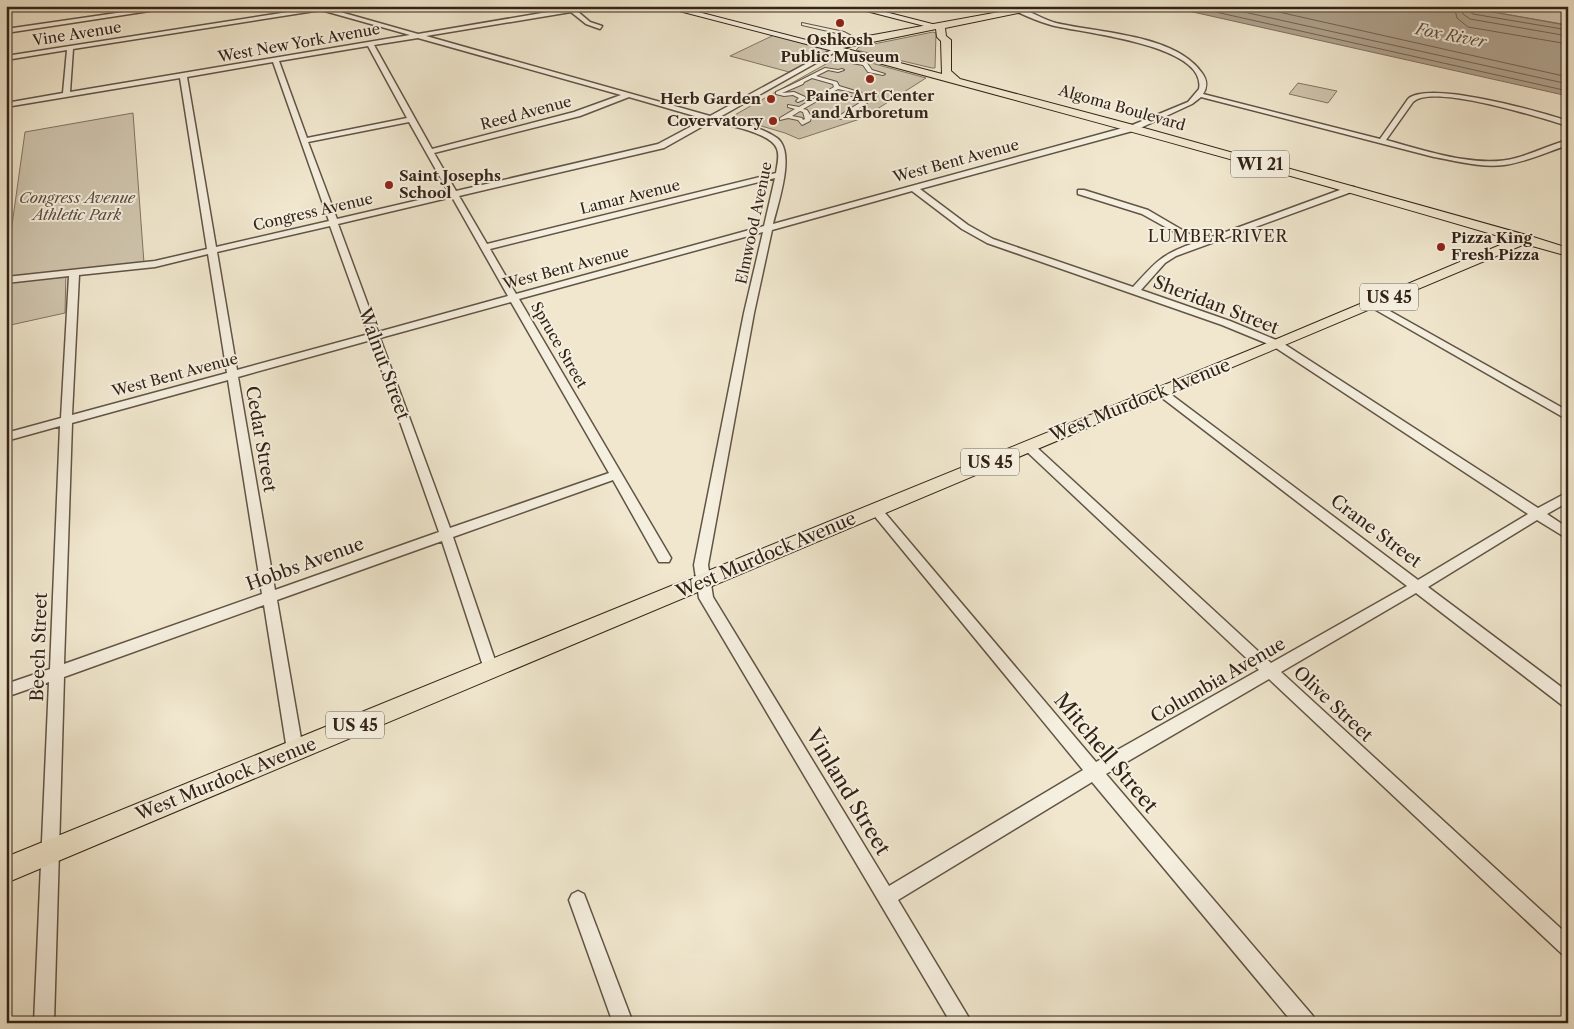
<svg xmlns="http://www.w3.org/2000/svg" width="1574" height="1029" font-family="'Libre Caslon Text',serif">
	<style>
		.green { fill: #d0c6af; stroke: #827463 }
		.water { fill: #b0a490; stroke: #7e7060 }
		.lines { fill: none; stroke-linecap: round; stroke-linejoin: round }
		.shore { stroke: #726454; stroke-width: 1 }
		.pedestrian-casing { stroke: #625445; stroke-width: 2 }
		.minor-casing { stroke: #625445; stroke-width: 3 }
		.secondary-casing { stroke: #332317; stroke-width: 2 }
		.primary-casing { stroke: #332317; stroke-width: 2 }
		.pedestrian { fill: #f5efdf; fill-rule: evenodd }
		.minor { fill: #f5efdf; fill-rule: evenodd }
		.secondary { fill: #f5efdf; fill-rule: evenodd }
		.primary { fill: #f0e7ce; fill-rule: evenodd }
		.poi-dot { fill: #8f2418; stroke: #f5efdf; stroke-width: 2 }
		.labels { text-anchor: middle; stroke-width: 4; stroke-linejoin: round; paint-order: stroke }
		.far-street-label { font-size: 15px; fill: #332317; stroke: #f5efdf }
		.far-poi-label { font-size: 15px; font-weight: bold; fill: #332317; stroke: #f5efdf }
		.far-park-label { font-size: 15px; font-style: italic; fill: #5a4c3d; stroke: #f5efdf }
		.far-water-label { font-size: 16px; font-style: italic; fill: #5f5041; stroke: #f5efdf }
		.shield { fill: #f5efdf; stroke: #6d6053; stroke-width: 1 }
		.shield-label { font-size: 16px; font-weight: bold; fill: #332317 }
		.far-neighbourhood-label { font-size: 16px; letter-spacing: 1px; fill: #332317; stroke: #f5efdf }
		.street-label { font-size: 18px; fill: #332317; stroke: #f5efdf }
		.near-street-label { font-size: 21px; fill: #332317; stroke: #f5efdf }
	</style>
	<rect width="100%" height="100%" fill="#f0e7ce"/>
	<filter id="stains"><feTurbulence type="fractalNoise" baseFrequency=".004" numOctaves="4"/><feColorMatrix values="0 0 0 0 .2 0 0 0 0 .09 0 0 0 0 .02 0 0 0 .5 -.17"/></filter>
	<radialGradient id="worn" r=".72"><stop offset=".6" stop-color="#630" stop-opacity="0"/><stop offset="1" stop-color="#630" stop-opacity=".3"/></radialGradient>
	<g class="green">
		<path d="M1459,6H1568V25Z"/>
		<path d="M933,32L936,33L935,68H932L856,50L859,47Z"/>
		<path d="M774,35L830,50L789,72L730,56Z"/>
		<path d="M842,55L926,78L863,118L799,139L785,133L731,117Z"/>
		<path d="M1298,83L1337,91L1328,103L1289,94Z"/>
		<path d="M133,113L144,263L66,270L65,313L6,326V268L25,132Z"/>
	</g>
	<path class="water" d="M1166,6H1459L1565,25H1568V96Z"/>
	<g class="lines">
		<g class="shore">
			<path d="M1189,6L1568,91"/>
			<path d="M1217,6L1568,84"/>
			<path d="M1252,6L1568,77"/>
			<path d="M1454,6L1457,18L1468,27L1568,44"/>
			<path d="M1461,6L1463,14L1470,19L1568,36"/>
			<path d="M1468,6L1469,11L1473,14L1568,30"/>
		</g>
		<defs>
			<g id="pedestrian">
				<path d="M802,23L844,32L857,39L853,40L841,34L802,25Z"/>
				<path d="M843,59L867,63L872,70L885,74L883,75L868,72L863,65L841,61Z"/>
				<path d="M825,68L838,70L842,69L844,70L838,72L828,70L816,76L837,82L839,86L862,93L860,94L838,89L803,109L807,110L810,115L817,113L839,116L861,102L849,99V97H851L867,101V103L842,119L817,117L811,118L810,121L802,125L798,120L788,118L780,120V118L795,109L788,107V105L799,107L834,87L833,84L812,78L804,82L803,84L782,93L794,92L805,97V99L798,102L796,101L799,98L793,95L784,96L776,94V92C794,84 809,76 825,68ZM800,111L803,112L805,119L803,120L802,118L792,116Z"/>
			</g>
			<g id="minor">
				<path d="M6,6H17L6,9Z"/>
				<path d="M165,6H182L6,33V29Z"/>
				<path d="M309,6H319L418,34L583,6H598L577,11L590,22L602,26L600,29L586,24L571,12L426,36L710,116L835,48H839V50L718,118C736,123 761,126 777,138C796,152 778,203 773,224L1130,126L1188,102L1199,89C1208,44 1080,33 1051,25C1036,21 1019,13 1005,6C1024,6 1038,18 1056,23C1098,33 1175,34 1202,73C1207,80 1208,86 1203,94L1380,139L1408,99C1428,80 1541,112 1568,121V126C1542,118 1432,83 1413,102L1386,140C1424,150 1477,169 1516,158C1534,153 1550,145 1568,140V145C1547,152 1526,162 1504,165C1481,168 1457,161 1434,157L1201,97L1192,104L1136,130L920,189L968,225L993,239L1133,287C1156,262 1160,255 1194,243L1142,214L1078,194V190H1084L1148,210L1201,241L1348,187H1354V191L1176,256L1165,263L1141,290L1230,321L1281,342L1538,508L1568,492V502L1547,514L1568,528V539L1537,520L1428,587L1568,692V707L1563,706L1416,593L1281,672L1568,935V957L1562,954L1269,679L1106,774L1313,1016L1316,1023H1293L1092,782L898,900L972,1023H951L699,598L694,565L744,313L763,232L519,299L671,558L669,562H659L613,480L453,537L498,669L496,673L491,675L486,673L484,669L442,541L277,600L303,750L301,755L295,757L289,755L287,750L264,605L64,677L54,1023H34L49,682L6,697V684L50,669L60,426L6,441V433L61,418L69,276L6,283V277L155,261L207,249L180,78L6,107V103L63,93L67,50L6,60V56L314,8ZM321,10L410,35L70,92L73,49ZM418,38L621,95L574,112L432,149L374,45ZM368,46L407,118L307,138L279,61ZM273,62L329,221L216,247L187,77ZM629,97L705,119L658,144L456,191L434,153L580,116ZM712,121C727,125 772,133 777,149C780,156 777,165 776,173L487,244L459,196L664,148ZM409,122L449,193L337,219L308,142ZM775,178L764,226L516,294L490,249ZM912,191L962,229L987,243L1222,325L1273,346L1528,514L1418,580L1165,390H1157L1156,392L1157,394L1407,586L1271,663L1032,443H1024L1022,446L1024,449L1259,670L1096,762L880,507H872L870,510L872,513L1083,770L889,886L713,597L708,565L754,313L772,230ZM452,197L508,296L378,332L338,224ZM330,226L369,334L237,370L217,252ZM208,254L227,373L72,415L79,275L155,267ZM511,302L609,473L450,528L380,338ZM371,340L439,532L275,590L238,377ZM228,380L262,594L64,664L72,423Z"/>
				<path d="M1372,301L1568,411V420L1369,306L1367,304Z"/>
				<path d="M578,891L584,894L633,1023H613L569,900L572,894Z"/>
			</g>
			<g id="secondary">
				<path d="M660,6H675L841,49L837,52Z"/>
				<path d="M847,6H862L944,27L940,30Z"/>
			</g>
			<path id="primary" d="M1032,6H1052L945,28L946,36L951,40V71L960,79L1137,126L1530,236L1568,248V256L1525,244L6,883V857L1272,341L1512,240C1287,173 1060,112 834,51L832,49L837,43L846,40ZM936,29L937,37L941,41L942,74L843,48Z"/>
		</defs>
		<use href="#pedestrian" class="pedestrian-casing"/>
		<use href="#minor" class="minor-casing"/>
		<use href="#secondary" class="secondary-casing"/>
		<use href="#primary" class="primary-casing"/>
		<use href="#pedestrian" class="pedestrian"/>
		<use href="#minor" class="minor"/>
		<use href="#secondary" class="secondary"/>
		<use href="#primary" class="primary"/>
	</g>
	<g class="poi-dot">
		<circle cx="840" cy="23" r="5"/>
		<circle cx="870" cy="79" r="5"/>
		<circle cx="771" cy="99" r="5"/>
		<circle cx="773" cy="121" r="5"/>
		<circle cx="389" cy="185" r="5"/>
		<circle cx="1441" cy="247" r="5"/>
	</g>
	<g class="labels">
		<g class="far-street-label">
			<text transform="translate(77 34) rotate(-9)" y="5">Vine Avenue</text>
			<text transform="translate(299 43) rotate(-10)" y="5">West New York Avenue</text>
			<text transform="translate(1122 108) rotate(16)" y="5">Algoma Boulevard</text>
			<text transform="translate(526 113) rotate(-15)" y="5">Reed Avenue</text>
			<text transform="translate(956 161) rotate(-15)" y="5">West Bent Avenue</text>
			<text transform="translate(630 197) rotate(-14)" y="5">Lamar Avenue</text>
			<text transform="translate(313 212) rotate(-13)" y="5">Congress Avenue</text>
			<text transform="translate(754 223) rotate(-78)" y="5">Elmwood Avenue</text>
			<text transform="translate(566 268) rotate(-15)" y="5">West Bent Avenue</text>
			<text transform="translate(559 345) rotate(60)" y="5">Spruce Street</text>
			<text transform="translate(175 375) rotate(-15)" y="5">West Bent Avenue</text>
		</g>
		<g class="far-poi-label">
			<text x="840" y="45">Oshkosh<tspan x="840" dy="17">Public Museum</tspan></text>
			<text x="870" y="101">Paine Art Center<tspan x="870" dy="17">and Arboretum</tspan></text>
			<text x="761" y="104" text-anchor="end">Herb Garden</text>
			<text x="763" y="126" text-anchor="end">Covervatory</text>
			<text x="399" y="181" text-anchor="start">Saint Josephs<tspan x="399" dy="17">School</tspan></text>
			<text x="1451" y="243" text-anchor="start">Pizza King<tspan x="1451" dy="17">Fresh Pizza</tspan></text>
		</g>
		<g class="far-park-label">
			<text x="77" y="203">Congress Avenue<tspan x="77" dy="17">Athletic Park</tspan></text>
		</g>
		<g class="far-water-label">
			<text transform="translate(1451 35) rotate(11)" y="6">Fox River</text>
		</g>
		<g class="shield">
			<rect x="1231" y="150.5" width="58" height="27" rx="4"/>
			<rect x="1360" y="283.5" width="58" height="27" rx="4"/>
			<rect x="961" y="448.5" width="58" height="27" rx="4"/>
			<rect x="326" y="711.5" width="58" height="27" rx="4"/>
		</g>
		<g class="shield-label">
			<text x="1260" y="170">WI 21</text>
			<text x="1389" y="303">US 45</text>
			<text x="990" y="468">US 45</text>
			<text x="355" y="731">US 45</text>
		</g>
		<g class="far-neighbourhood-label">
			<text x="1218" y="242">LUMBER RIVER</text>
		</g>
		<g class="street-label">
			<text transform="translate(1216 305) rotate(21)" y="6">Sheridan Street</text>
			<text transform="translate(384 364) rotate(70)" y="6">Walnut Street</text>
			<text transform="translate(1140 400) rotate(-22)" y="6">West Murdock Avenue</text>
			<text transform="translate(261 439) rotate(80)" y="6">Cedar Street</text>
			<text transform="translate(1376 531) rotate(37)" y="6">Crane Street</text>
			<text transform="translate(766 555) rotate(-23)" y="6">West Murdock Avenue</text>
			<text transform="translate(305 564) rotate(-20)" y="6">Hobbs Avenue</text>
			<text transform="translate(39 647) rotate(-88)" y="6">Beech Street</text>
			<text transform="translate(1218 680) rotate(-30)" y="6">Columbia Avenue</text>
			<text transform="translate(1333 704) rotate(43)" y="6">Olive Street</text>
			<text transform="translate(226 779) rotate(-22)" y="6">West Murdock Avenue</text>
		</g>
		<g class="near-street-label">
			<text transform="translate(1106 753) rotate(50)" y="7">Mitchell Street</text>
			<text transform="translate(848 792) rotate(59)" y="7">Vinland Street</text>
		</g>
	</g>
	<rect width="1574" height="1029" fill="none" stroke="#f0e7ce" stroke-width="25"/>
	<rect x="8" y="8" width="1559" height="1014" fill="none" stroke="#332317" stroke-width="2.5"/>
	<rect x="12" y="12" width="1549" height="1004" fill="none" stroke="#332317"/>
	<rect width="100%" height="100%" filter="url(#stains)"/>
	<rect width="100%" height="100%" fill="url(#worn)"/>
</svg>
